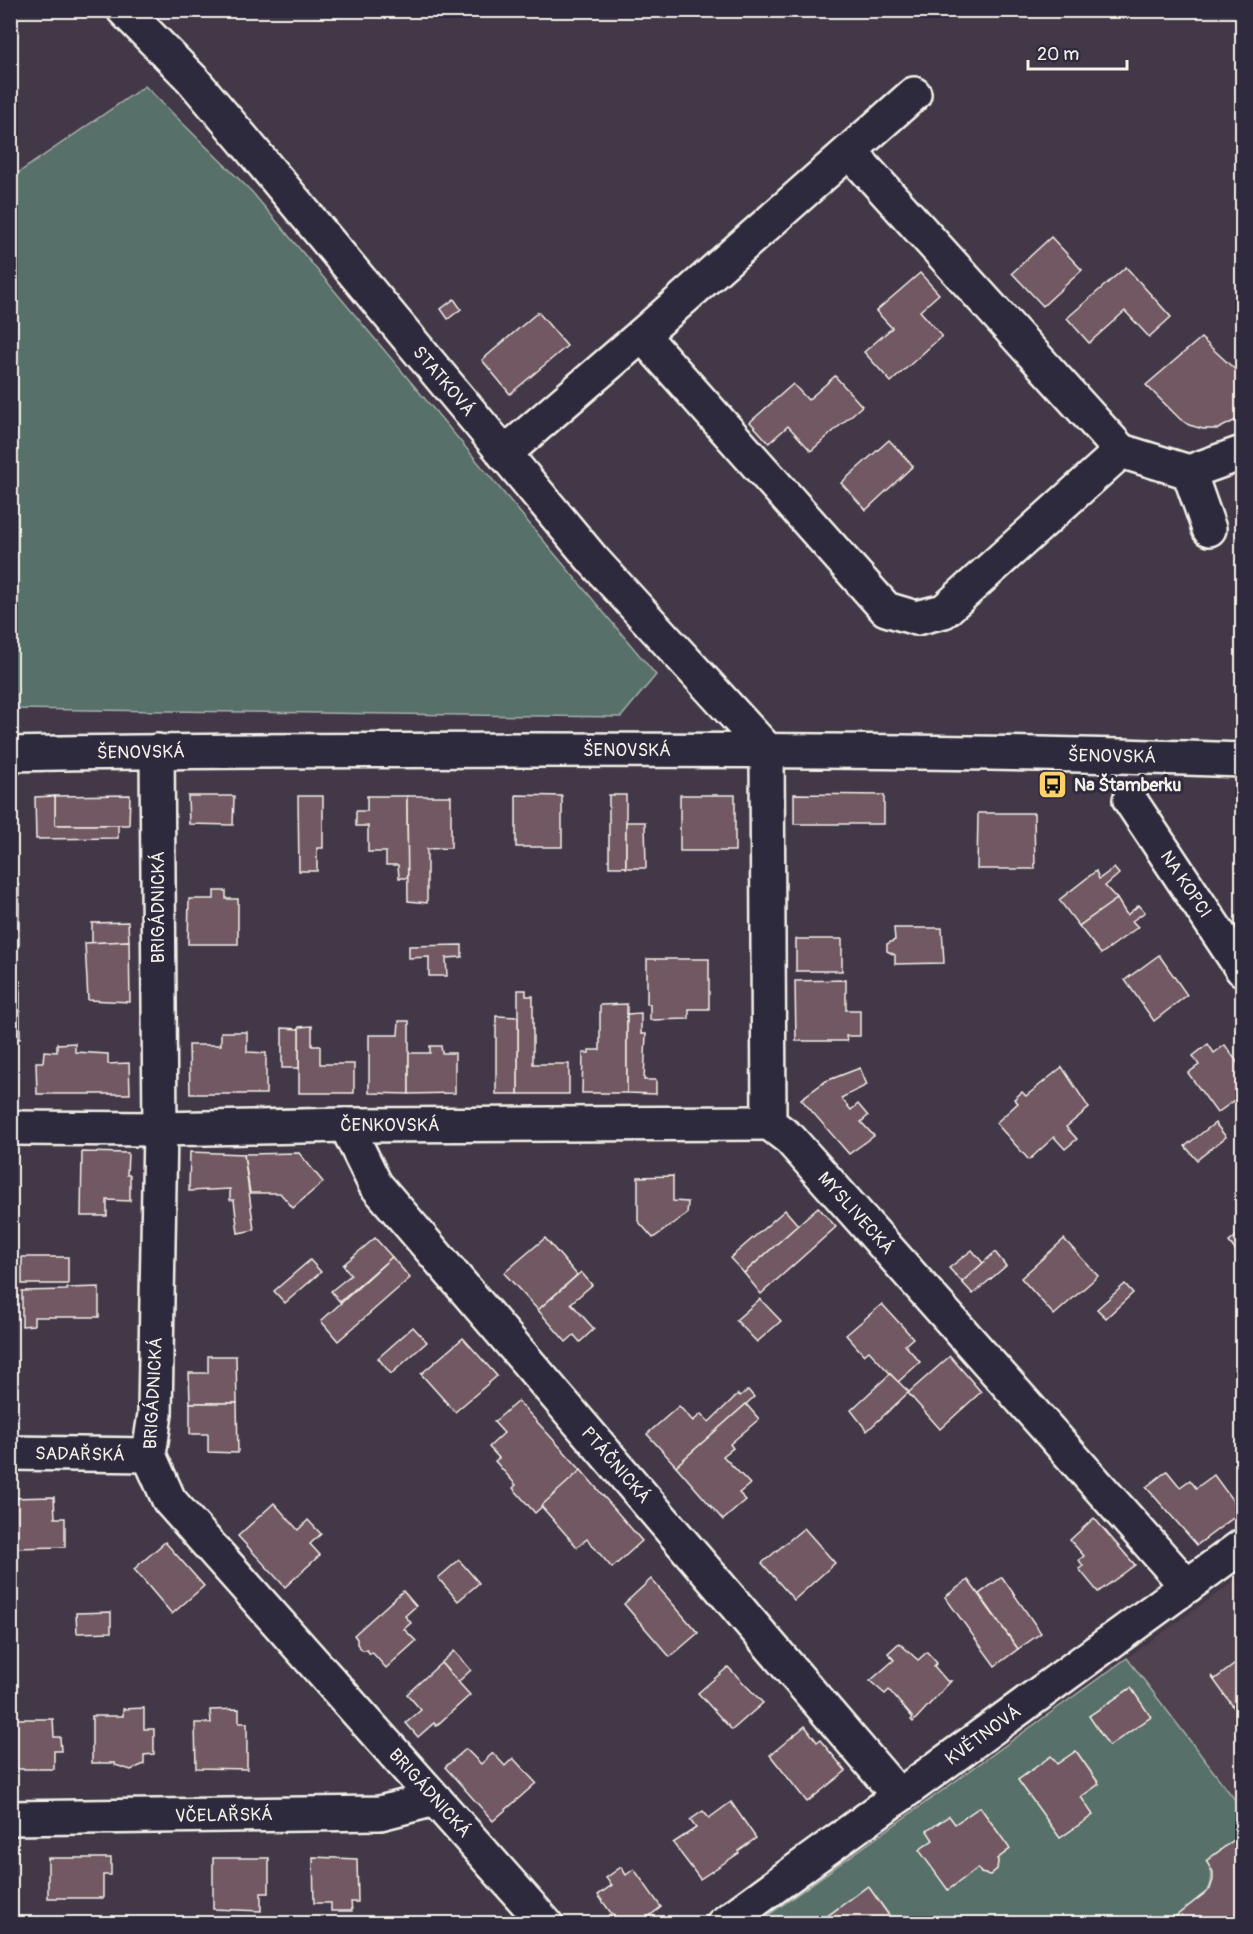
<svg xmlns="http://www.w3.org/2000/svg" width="1253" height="1934" font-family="Pangolin,sans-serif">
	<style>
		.built { fill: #514250 }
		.green { fill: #586f6a; stroke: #a6b0a9; stroke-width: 1.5; fill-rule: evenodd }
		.building { fill: #715963; stroke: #f4f1e8; stroke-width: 1.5 }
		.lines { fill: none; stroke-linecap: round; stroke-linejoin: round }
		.minor-casing { stroke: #f4f1e8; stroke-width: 38 }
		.tertiary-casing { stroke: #f4f1e8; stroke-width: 38 }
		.minor { stroke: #2f2a3d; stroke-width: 33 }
		.tertiary { stroke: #2f2a3d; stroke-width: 33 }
		.labels { text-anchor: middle; stroke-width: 6; stroke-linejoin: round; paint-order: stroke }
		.street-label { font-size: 18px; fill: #f4f1e8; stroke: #2f2a3d }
		.poi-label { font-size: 18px; font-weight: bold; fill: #f4f1e8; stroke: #2f2a3d; text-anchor: start }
	</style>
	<rect width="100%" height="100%" fill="#433848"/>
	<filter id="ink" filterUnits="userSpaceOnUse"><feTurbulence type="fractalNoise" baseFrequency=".0167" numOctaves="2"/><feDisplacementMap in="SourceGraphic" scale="12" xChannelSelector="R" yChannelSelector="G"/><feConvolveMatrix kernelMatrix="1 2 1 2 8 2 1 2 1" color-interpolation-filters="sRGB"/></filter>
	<g filter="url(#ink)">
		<path class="built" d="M1242,1576V1809L1127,1658Z"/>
		<g class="green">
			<path d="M145,86L252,192L656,675L621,717L11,709V178Z"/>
			<path d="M1127,1658L1242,1809V1852L1234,1840L1207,1860C1222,1887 1198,1903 1182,1923H895L868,1886L817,1923L756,1924ZM1130,1688L1151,1717L1109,1746L1089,1716ZM1076,1751L1099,1783L1081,1797L1092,1815L1060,1838L1018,1780L1057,1764ZM980,1807L1010,1849L997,1859L998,1861L997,1869L990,1875L981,1873L978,1868L920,1850L933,1840L928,1831L949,1816L955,1824Z"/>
		</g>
		<g class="building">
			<path d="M1051,237L1082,270L1043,306L1012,273Z"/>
			<path d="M1126,267L1171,317L1149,337L1125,311L1089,343L1067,318Z"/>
			<path d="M920,273L939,294L920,311L942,336L891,382L864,352L892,328L876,311Z"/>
			<path d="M454,299L461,309L448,319L441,309Z"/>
			<path d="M538,312L567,346L510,394L482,360Z"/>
			<path d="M1201,338L1242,376V417L1218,429H1203L1189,425L1180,419L1146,385Z"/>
			<path d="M835,376L862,406L811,451L788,426L769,443L750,422L793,384L808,400Z"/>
			<path d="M889,440L913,466L866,510L841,483Z"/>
			<path d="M794,794L884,795V824H794Z"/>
			<path d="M130,795L129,825H55V796Z"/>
			<path d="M516,795L562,796V847H516Z"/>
			<rect x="609" y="795" width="17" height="72"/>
			<rect x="680" y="795" width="55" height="56"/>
			<path d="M55,796V825H118V838L36,839L35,797Z"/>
			<path d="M188,796H234L233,825L189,824Z"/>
			<path d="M298,796H323V848H317V871H299Z"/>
			<path d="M367,796H407L408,878H399L398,865H386V852H368V826H356V811H367Z"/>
			<path d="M407,796H451V848L427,849V903L408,901Z"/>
			<path d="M978,813H1034L1035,869H977Z"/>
			<path d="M626,822H645L646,868H626Z"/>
			<path d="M1114,868L1119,874L1105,886L1117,899L1079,926L1059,900L1096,871L1099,879Z"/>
			<rect x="10" y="885" width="9" height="60"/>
			<path d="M214,891H226V899H238V944H188L189,899H214Z"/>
			<path d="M1117,899L1127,915L1139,905L1145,912L1132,921L1138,927L1101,954L1079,926Z"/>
			<path d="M128,922L129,941L92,943V923Z"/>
			<path d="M894,928H942L944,963L895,964V955L887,951V944L895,940Z"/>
			<rect x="796" y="939" width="46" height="32"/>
			<path d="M129,941L130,1002L88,1000L85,943Z"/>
			<path d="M462,945V957L446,958L447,976H429V957L409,958V946Z"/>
			<path d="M1159,955L1187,995L1154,1021L1125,980Z"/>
			<path d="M647,959H709V1009H689V1019L650,1020V1004H647Z"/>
			<path d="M846,980V1010H860V1036H846L847,1041H796L795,981Z"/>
			<rect x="10" y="981" width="10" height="58"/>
			<path d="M518,990H526V996H533V1064H569V1094H518Z"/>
			<path d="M627,1004V1093H582L583,1053H589V1050H600V1005Z"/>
			<path d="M641,1013V1034H646L644,1080H656V1094L627,1093V1014Z"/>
			<path d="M496,1016L518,1017V1094H496Z"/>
			<path d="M399,1021H409V1094L369,1093V1035H398Z"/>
			<path d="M312,1026V1046H320V1064H354V1093H299V1027Z"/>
			<path d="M282,1028L299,1029V1068H282Z"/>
			<path d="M221,1032H247V1052L266,1053V1094H190L189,1045H221Z"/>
			<path d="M75,1043V1052L108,1054V1064L129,1063L130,1094H37L36,1062H43L44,1051L57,1052V1044Z"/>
			<path d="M1208,1044L1214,1053L1225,1045L1242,1069V1095L1217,1113L1188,1073L1199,1065L1193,1056Z"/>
			<path d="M430,1046H441L442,1053H455V1093L409,1094V1053H430Z"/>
			<rect x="10" y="1052" width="3" height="42"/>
			<path d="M1062,1067L1089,1108L1066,1127L1077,1139L1065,1149L1054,1137L1029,1160L996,1123L1018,1103L1014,1099L1022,1092L1026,1096Z"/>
			<path d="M860,1068L867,1085L841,1098L851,1110L858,1104L868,1116L861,1122L874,1136L849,1154L801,1099L826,1081Z"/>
			<path d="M1215,1123L1226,1137L1197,1160L1185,1146Z"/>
			<path d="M82,1152L128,1153L127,1175H130V1201L107,1200V1216H81Z"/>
			<path d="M190,1152L244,1154L254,1230L238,1233L234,1200H230V1189L189,1191Z"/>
			<path d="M299,1153L323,1182L293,1208L280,1193H250L244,1154Z"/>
			<path d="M673,1176V1201L688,1202L687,1214L653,1238L638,1221V1177Z"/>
			<path d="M818,1207L836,1227L761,1294L744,1273Z"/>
			<path d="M785,1210L798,1225L744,1273L730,1258Z"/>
			<path d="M1242,1231V1253L1239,1255L1229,1242Z"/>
			<path d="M375,1238L392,1257L340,1302L331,1291L351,1275L343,1265Z"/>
			<path d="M545,1238L577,1275L538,1310L504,1273Z"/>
			<path d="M1064,1239L1098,1276L1054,1315L1021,1278Z"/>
			<path d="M972,1250L983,1263L962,1282L949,1268Z"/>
			<path d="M995,1252L1006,1266L973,1294L962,1282Z"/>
			<rect x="22" y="1257" width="46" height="27"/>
			<path d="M392,1257L410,1278L338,1341L321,1321Z"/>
			<path d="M310,1260L321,1272L285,1303L274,1291Z"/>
			<path d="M581,1272L592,1285L571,1303L594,1329L580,1342L574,1335L566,1342L538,1310Z"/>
			<path d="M1125,1284L1133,1293L1106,1318L1097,1309Z"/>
			<path d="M99,1287V1317H34V1325L22,1326V1291L67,1290V1288Z"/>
			<path d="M760,1299L781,1321L757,1342L736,1320Z"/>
			<path d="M882,1304L913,1338L905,1345L920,1362L898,1382L869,1351L864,1355L846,1335Z"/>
			<path d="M413,1327L427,1342L391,1374L378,1358Z"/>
			<path d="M463,1338L497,1376L455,1412L421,1374Z"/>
			<path d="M208,1356H236L237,1403H190L189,1373H208Z"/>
			<path d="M950,1356L981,1392L940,1429L908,1393Z"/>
			<path d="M890,1374L909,1392L867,1431L851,1410Z"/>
			<path d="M748,1390L754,1397L676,1466L647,1434L679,1406L693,1421L701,1414L709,1422L738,1394L740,1396Z"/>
			<path d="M518,1401L581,1470L535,1513L513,1488L516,1485L495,1461L499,1458L489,1447L504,1433L494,1422Z"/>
			<path d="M190,1403H237L238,1453L208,1452V1434H190Z"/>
			<path d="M746,1404L759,1419L730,1444L733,1448L723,1456L750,1484L739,1493L746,1500L723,1520L676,1466Z"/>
			<path d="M581,1470L642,1541L612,1568L587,1539L577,1547L541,1506Z"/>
			<path d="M1167,1471L1180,1487L1190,1480L1196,1488L1214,1475L1241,1512L1197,1545L1146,1487Z"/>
			<path d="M54,1497L55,1518H65V1547L10,1548V1498Z"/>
			<path d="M274,1503L298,1530L308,1520L321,1534L310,1544L320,1555L285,1587L238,1536Z"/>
			<path d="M1094,1518L1135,1565L1098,1592L1079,1569L1083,1566L1079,1560L1084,1556L1070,1540Z"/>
			<path d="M804,1528L835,1563L794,1600L762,1563Z"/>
			<path d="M165,1542L204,1586L172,1614L134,1569Z"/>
			<path d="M459,1560L479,1583L458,1601L438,1578Z"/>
			<path d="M1002,1577L1041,1633L1018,1649L979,1594Z"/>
			<path d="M651,1579L698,1633L670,1657L624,1604Z"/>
			<path d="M968,1580L1018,1649L995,1666L945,1597Z"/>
			<path d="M403,1591L416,1606L405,1616L411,1623L404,1629L416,1641L386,1668L372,1652L370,1654L367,1650H362L357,1644V1639L354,1635Z"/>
			<path d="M111,1612V1632L77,1633L76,1613Z"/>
			<path d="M899,1643L918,1660L927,1652L937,1663L934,1666L947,1681H951L913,1722L911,1720L913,1718L889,1690L885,1694L870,1681L894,1660L888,1653Z"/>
			<path d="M454,1651L471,1670L458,1682L441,1663Z"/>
			<path d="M1242,1659V1719L1211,1676L1215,1679Z"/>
			<path d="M441,1663L470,1695L436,1726L434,1723L418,1737L406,1723L421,1710L407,1694Z"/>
			<path d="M728,1667L763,1703L732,1730L698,1693Z"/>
			<path d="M1131,1688L1151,1717L1109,1746L1089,1716Z"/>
			<path d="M144,1708V1729H154V1754L144,1755V1764L131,1770L115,1765V1763H92V1716H123V1709Z"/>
			<path d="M239,1709V1723H247V1769L196,1768L195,1723H211L210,1710Z"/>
			<path d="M10,1719H53L54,1737H60L61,1751H54V1769H10Z"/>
			<path d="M805,1726L817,1742L820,1740L846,1771L807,1802L770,1755Z"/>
			<path d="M466,1749L481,1764L493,1753L505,1766L513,1758L536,1783L493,1821L445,1767Z"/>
			<path d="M1076,1751L1099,1784L1081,1797L1093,1815L1060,1838L1018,1780L1051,1756L1057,1764Z"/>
			<path d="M731,1802L756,1838L738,1851L739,1853L700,1879L673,1843L696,1828L690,1820L703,1811L709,1818Z"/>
			<path d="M980,1807L1010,1849L997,1859L998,1861L997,1869L990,1875L981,1873L978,1868L948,1890L919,1850L933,1840L927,1831L949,1816L955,1824Z"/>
			<path d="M1234,1840L1242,1852V1910L1224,1924H1182L1176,1916L1210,1889L1213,1880V1872L1206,1861Z"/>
			<path d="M313,1857L357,1859L358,1902H351L352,1911H331V1903H314Z"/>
			<path d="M48,1858H111V1875H103V1898H48Z"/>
			<path d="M213,1858H269V1893H261V1911L213,1909Z"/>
			<path d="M621,1867L626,1875L634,1869L661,1907L639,1924H619L598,1895L612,1885L606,1878Z"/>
			<path d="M868,1886L895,1924H817Z"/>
		</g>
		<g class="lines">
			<defs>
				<g id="minor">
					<path d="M124,10L192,79L242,138L593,560L767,750L769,1123L790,1139L1187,1586"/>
					<path d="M642,335L886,609L916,618L944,611L1121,451L850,152"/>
					<path d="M1121,451L1189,472L1209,529"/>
					<path d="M504,454L642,335L914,94"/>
					<path d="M1189,472L1242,453"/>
					<path d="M157,751L160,1129L155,1414L149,1455L169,1500L546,1924"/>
					<path d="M1130,800L1242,969"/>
					<path d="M346,1125L375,1184L899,1796"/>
					<path d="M10,1128L160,1129L346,1125L769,1123"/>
					<path d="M10,1453L149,1455"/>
					<path d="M10,1818L380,1813L435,1799"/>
					<path d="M723,1924L1242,1546"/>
				</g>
				<path id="tertiary" d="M10,754C182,750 353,751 524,750C764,750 1003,751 1242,760"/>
			</defs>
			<use href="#minor" class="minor-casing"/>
			<use href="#tertiary" class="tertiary-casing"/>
			<use href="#minor" class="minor"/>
			<use href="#tertiary" class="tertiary"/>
		</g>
	</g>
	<defs>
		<symbol id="bus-square" viewBox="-11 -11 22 22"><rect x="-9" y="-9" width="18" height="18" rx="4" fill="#ffd166" stroke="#2f2a3d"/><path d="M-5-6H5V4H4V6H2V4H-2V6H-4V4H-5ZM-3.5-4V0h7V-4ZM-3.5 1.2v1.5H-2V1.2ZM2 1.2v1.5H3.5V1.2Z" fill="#111"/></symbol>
	</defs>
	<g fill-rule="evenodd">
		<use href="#bus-square" x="1036" y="768" width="33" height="33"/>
	</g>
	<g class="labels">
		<g class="street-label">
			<text transform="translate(444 381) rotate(50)" y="6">STATKOVÁ</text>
			<text x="627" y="756">ŠENOVSKÁ</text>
			<text transform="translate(141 752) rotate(-1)" y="6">ŠENOVSKÁ</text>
			<text transform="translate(1112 756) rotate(1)" y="6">ŠENOVSKÁ</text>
			<text transform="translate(1186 884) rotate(56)" y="6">NA KOPCI</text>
			<text transform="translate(158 907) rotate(-90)" y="6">BRIGÁDNICKÁ</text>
			<text x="390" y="1131">ČENKOVSKÁ</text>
			<text transform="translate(856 1213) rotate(48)" y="6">MYSLIVECKÁ</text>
			<text transform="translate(153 1393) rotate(-87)" y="6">BRIGÁDNICKÁ</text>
			<text transform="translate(80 1454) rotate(1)" y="6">SADAŘSKÁ</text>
			<text transform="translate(616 1465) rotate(49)" y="6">PTÁČNICKÁ</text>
			<text transform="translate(983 1735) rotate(-36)" y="6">KVĚTNOVÁ</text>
			<text transform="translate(430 1793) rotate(48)" y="6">BRIGÁDNICKÁ</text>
			<text transform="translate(224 1815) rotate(-1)" y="6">VČELAŘSKÁ</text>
		</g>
		<g class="poi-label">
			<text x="1074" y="791">Na Štamberku</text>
		</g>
	</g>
	<rect width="1253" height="1934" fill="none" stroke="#2f2a3d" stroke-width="36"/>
	<rect x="18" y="18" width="1217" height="1898" fill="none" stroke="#f4f1e8" stroke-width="2" filter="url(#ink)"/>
	<path d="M1028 60v9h99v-9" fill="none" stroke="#f4f1e8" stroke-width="3"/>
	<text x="1037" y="60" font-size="18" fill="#f4f1e8" stroke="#2f2a3d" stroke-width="4.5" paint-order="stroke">20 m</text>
</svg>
